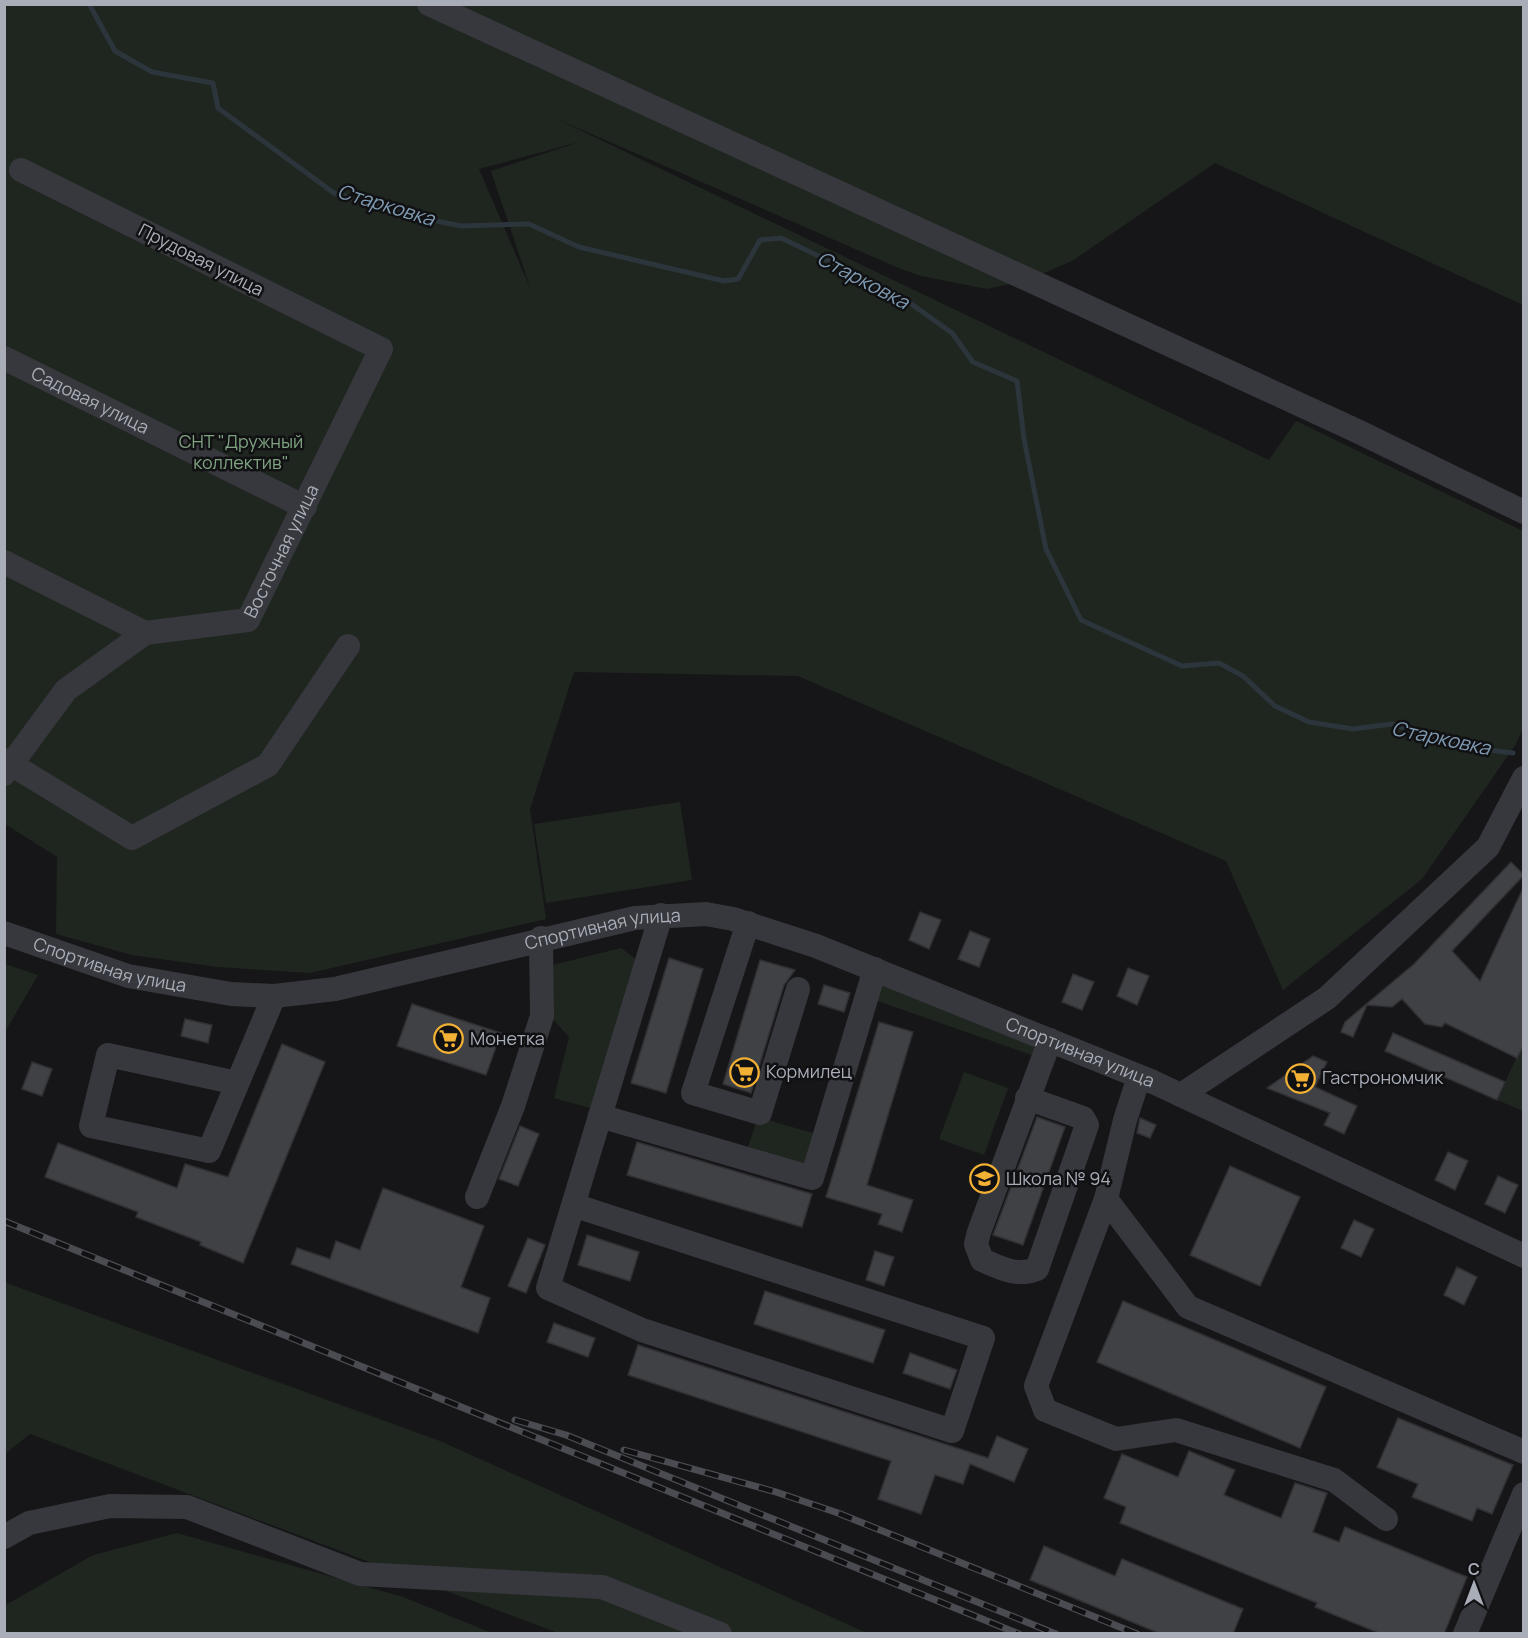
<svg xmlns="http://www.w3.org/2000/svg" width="1528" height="1638" font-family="Manrope,sans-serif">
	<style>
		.green { fill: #1e261f; fill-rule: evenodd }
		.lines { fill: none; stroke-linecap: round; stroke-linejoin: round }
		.stream { stroke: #2c353c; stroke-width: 5 }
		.building { fill: #404145; stroke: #303034; stroke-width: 1.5 }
		.minor { stroke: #37383d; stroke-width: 24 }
		.rail-casing { stroke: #4a4c52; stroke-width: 7 }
		.rail { stroke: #111113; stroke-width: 4.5; stroke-dasharray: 14; stroke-linecap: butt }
		.labels { text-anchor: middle; stroke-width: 5; stroke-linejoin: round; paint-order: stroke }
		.street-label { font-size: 18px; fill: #a8adb8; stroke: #111113 }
		.park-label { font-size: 18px; fill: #7fa381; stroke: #111113 }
		.poi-label { font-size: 18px; fill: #a8adb8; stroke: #111113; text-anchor: start }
		.water-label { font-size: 20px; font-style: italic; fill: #7f9bb3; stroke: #111113 }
	</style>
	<rect width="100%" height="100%" fill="#161618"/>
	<g class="green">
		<path d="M4,5H1523V305L1215,163L1072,261L1028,280L987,289L921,276L901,269L557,119L1269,460L1296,421L1523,531L1524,726L1516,744L1422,879L1283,990L1226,861L798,676L574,672L530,809L546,919L310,973L217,967L132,955L56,934L57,857L5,824ZM579,142L491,171L531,290L479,169Z"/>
		<path d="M680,802L692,880L546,903L534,824Z"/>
		<path d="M621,948L641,963L597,1110L554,1098L569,1037L551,1017L549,966Z"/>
		<path d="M5,964L38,975L5,1032L4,964Z"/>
		<path d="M878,976L1043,1042L1037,1057L872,999Z"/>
		<path d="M1523,1043V1111L1497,1100Z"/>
		<path d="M964,1072L1008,1088L984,1155L939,1139Z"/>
		<path d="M758,1117L816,1134L805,1170L746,1153Z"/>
		<path d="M4,1282L440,1441L867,1633H558L30,1434L5,1454Z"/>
		<path d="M177,1533L403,1597L492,1633H5L4,1606L93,1555Z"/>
	</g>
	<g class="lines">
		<path class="stream" d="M89,4L115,51L152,72L213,83L218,108L334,193L398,213L461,226L529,224L579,247L724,281L738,279L760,240L781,238L896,293L952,333L973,362L1017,381L1024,439L1046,549L1081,620L1182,666L1219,663L1243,676L1275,706L1309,722L1353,729L1392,724L1472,748L1513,753"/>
	</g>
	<g class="building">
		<path d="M1511,862L1524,875L1452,951L1480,981L1524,886V1045L1517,1058L1445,1023L1442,1027L1425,1024L1402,999L1392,1007L1367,1005L1353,1037L1341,1032L1345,1022L1414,964Z"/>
		<path d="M920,912L941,920L929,949L909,940Z"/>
		<path d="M970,931L990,939L979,967L958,959Z"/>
		<path d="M669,958L703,969L666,1093L631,1083Z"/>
		<path d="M760,960L795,970L784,985L751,1093L723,1084Z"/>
		<path d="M1128,968L1149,976L1137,1005L1117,996Z"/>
		<path d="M1073,974L1094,982L1082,1010L1062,1002Z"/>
		<path d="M824,985L850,993L844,1012L818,1004Z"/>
		<path d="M412,1004L501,1033L486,1075L397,1046Z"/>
		<path d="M185,1019L212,1025L208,1043L181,1036Z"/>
		<path d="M879,1022L913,1032L867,1185L913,1200L902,1232L878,1224L882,1214L826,1197Z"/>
		<path d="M1393,1033L1505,1082L1497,1100L1385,1051Z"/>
		<path d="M282,1044L325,1062L243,1263L200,1245L201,1242L136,1217L138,1212L45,1177L58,1143L177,1188L185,1164L228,1177Z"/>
		<path d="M1313,1056L1327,1062L1315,1087L1357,1106L1344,1134L1324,1125L1330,1113L1267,1088Z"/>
		<path d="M32,1062L52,1069L42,1096L22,1089Z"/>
		<path d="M1037,1117L1065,1127L1023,1245L993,1235Z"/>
		<path d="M1140,1118L1156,1125L1150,1138L1137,1133Z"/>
		<path d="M520,1126L539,1134L518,1186L499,1179Z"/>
		<path d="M637,1142L812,1194L802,1227L627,1175Z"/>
		<path d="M1448,1152L1468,1161L1455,1190L1435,1180Z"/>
		<path d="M1230,1166L1300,1197L1260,1286L1190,1255Z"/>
		<path d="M1498,1176L1518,1185L1505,1213L1485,1204Z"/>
		<path d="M383,1188L484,1226L461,1287L490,1298L478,1333L291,1264L297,1248L330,1259L336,1241L360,1250Z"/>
		<path d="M1354,1220L1374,1229L1361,1257L1341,1248Z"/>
		<path d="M587,1235L639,1252L630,1281L578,1265Z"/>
		<path d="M528,1238L545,1245L526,1293L508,1286Z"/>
		<path d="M875,1251L894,1257L884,1286L866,1280Z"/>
		<path d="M1457,1267L1477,1277L1464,1305L1444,1295Z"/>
		<path d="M765,1291L885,1330L873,1363L754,1324Z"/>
		<path d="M1123,1301L1326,1387L1300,1448L1097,1362Z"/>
		<path d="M554,1323L595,1338L588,1357L547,1342Z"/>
		<path d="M638,1345L988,1458L997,1436L1028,1449L1014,1482L970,1464L963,1484L935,1475L921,1514L878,1499L891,1461L628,1375Z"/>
		<path d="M910,1353L957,1370L950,1389L903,1373Z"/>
		<path d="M1398,1418L1513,1465L1492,1514L1477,1508L1472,1521L1412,1497L1418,1484L1377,1467Z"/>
		<path d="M1189,1451L1235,1470L1224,1495L1281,1518L1295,1483L1327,1493L1313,1532L1339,1542L1345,1527L1467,1577L1444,1634H1381L1315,1607L1317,1603L1120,1523L1126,1507L1104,1498L1122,1454L1178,1477Z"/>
		<path d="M1044,1546L1115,1576L1122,1559L1243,1609L1233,1634H1161L1030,1580Z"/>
	</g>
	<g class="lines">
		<g class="minor">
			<path d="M429,4L1355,430L1524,512"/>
			<path id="s1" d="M4,358L305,507"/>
			<path d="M4,562L145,633"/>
			<path d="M4,760L132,838L268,765L348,646"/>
			<path id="s2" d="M4,774L66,690L145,633L248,620L381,349L21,170"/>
			<path d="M748,923L693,1093L760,1113L798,989"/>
			<path id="s3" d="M4,933L128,976L231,994L274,996L335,989L635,918L706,914L733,919L816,946L1153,1082L1524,1256"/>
			<path d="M1139,1077L1125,1120L1106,1199L1036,1386L1045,1410L1116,1439L1176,1430L1334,1480L1386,1519"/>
			<path d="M237,1083L108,1055L91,1126L209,1151L274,996"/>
			<path d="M1181,1095L1327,998L1488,847L1524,778"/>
			<path d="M1027,1098L1083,1118L1087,1125L1037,1269C1016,1277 1001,1268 982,1260L976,1244L979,1232L1050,1040"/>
			<path d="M600,1116L812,1178L875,969"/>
			<path d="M477,1197L513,1106L542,1016L541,938"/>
			<path d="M1106,1199L1188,1307L1524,1452"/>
			<path d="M573,1205L983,1338L952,1431L642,1330L548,1288L661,915"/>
			<path d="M4,1537L29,1523L110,1506L187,1507L360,1574L602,1587L720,1634"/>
			<path d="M1465,1634L1524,1494"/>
		</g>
		<defs>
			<g id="rail">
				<path d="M4,1221L1019,1634"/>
				<path d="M515,1420L566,1435L1056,1634"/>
				<path d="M624,1450L776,1492L838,1513L1137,1634"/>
			</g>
		</defs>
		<use href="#rail" class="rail-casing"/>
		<use href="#rail" class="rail"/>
	</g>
	<defs>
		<symbol id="supermarket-ring" viewBox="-11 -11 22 22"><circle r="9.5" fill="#111113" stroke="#f2b134" stroke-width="1.5"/><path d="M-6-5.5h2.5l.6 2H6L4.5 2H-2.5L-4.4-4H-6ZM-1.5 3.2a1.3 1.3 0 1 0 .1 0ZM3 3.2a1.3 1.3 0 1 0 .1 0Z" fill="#f2b134"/></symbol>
		<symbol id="school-ring" viewBox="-11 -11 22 22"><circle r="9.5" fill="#111113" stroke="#f2b134" stroke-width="1.5"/><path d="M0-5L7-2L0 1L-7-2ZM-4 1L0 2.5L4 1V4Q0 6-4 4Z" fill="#f2b134"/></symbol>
	</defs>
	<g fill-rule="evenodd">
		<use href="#supermarket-ring" x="432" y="1022" width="33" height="33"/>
		<use href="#supermarket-ring" x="728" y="1056" width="33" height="33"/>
		<use href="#supermarket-ring" x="1284" y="1062" width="33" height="33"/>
		<use href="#school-ring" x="968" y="1162" width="33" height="33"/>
	</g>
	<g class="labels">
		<g class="street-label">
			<text transform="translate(201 260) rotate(27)" y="6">Прудовая улица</text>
			<text dy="6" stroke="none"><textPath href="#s1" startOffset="96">Садовая улица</textPath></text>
			<text dy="6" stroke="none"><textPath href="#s2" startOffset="382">Восточная улица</textPath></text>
			<text dy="6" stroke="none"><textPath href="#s3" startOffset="615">Спортивная улица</textPath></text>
			<text dy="6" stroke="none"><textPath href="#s3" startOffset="111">Спортивная улица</textPath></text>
			<text dy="6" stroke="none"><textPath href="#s3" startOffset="1119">Спортивная улица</textPath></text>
		</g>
		<g class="park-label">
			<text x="241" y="448">СНТ "Дружный<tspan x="241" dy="21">коллектив"</tspan></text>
		</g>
		<g class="poi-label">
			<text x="470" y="1045">Монетка</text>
			<text x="766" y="1078">Кормилец</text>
			<text x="1322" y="1084">Гастрономчик</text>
			<text x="1006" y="1185">Школа № 94</text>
		</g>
		<g class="water-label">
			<text transform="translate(386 205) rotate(17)" y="7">Старковка</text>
			<text transform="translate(863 280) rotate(28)" y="7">Старковка</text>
			<text transform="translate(1441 738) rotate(12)" y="7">Старковка</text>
		</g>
	</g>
	<rect width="1528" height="1638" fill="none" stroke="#a8adb8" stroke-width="12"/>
	<g transform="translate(1474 1584)" stroke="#111113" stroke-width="4.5" paint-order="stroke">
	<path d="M0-4.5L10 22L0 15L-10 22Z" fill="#a8adb8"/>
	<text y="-9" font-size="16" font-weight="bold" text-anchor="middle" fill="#a8adb8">С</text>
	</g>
</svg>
